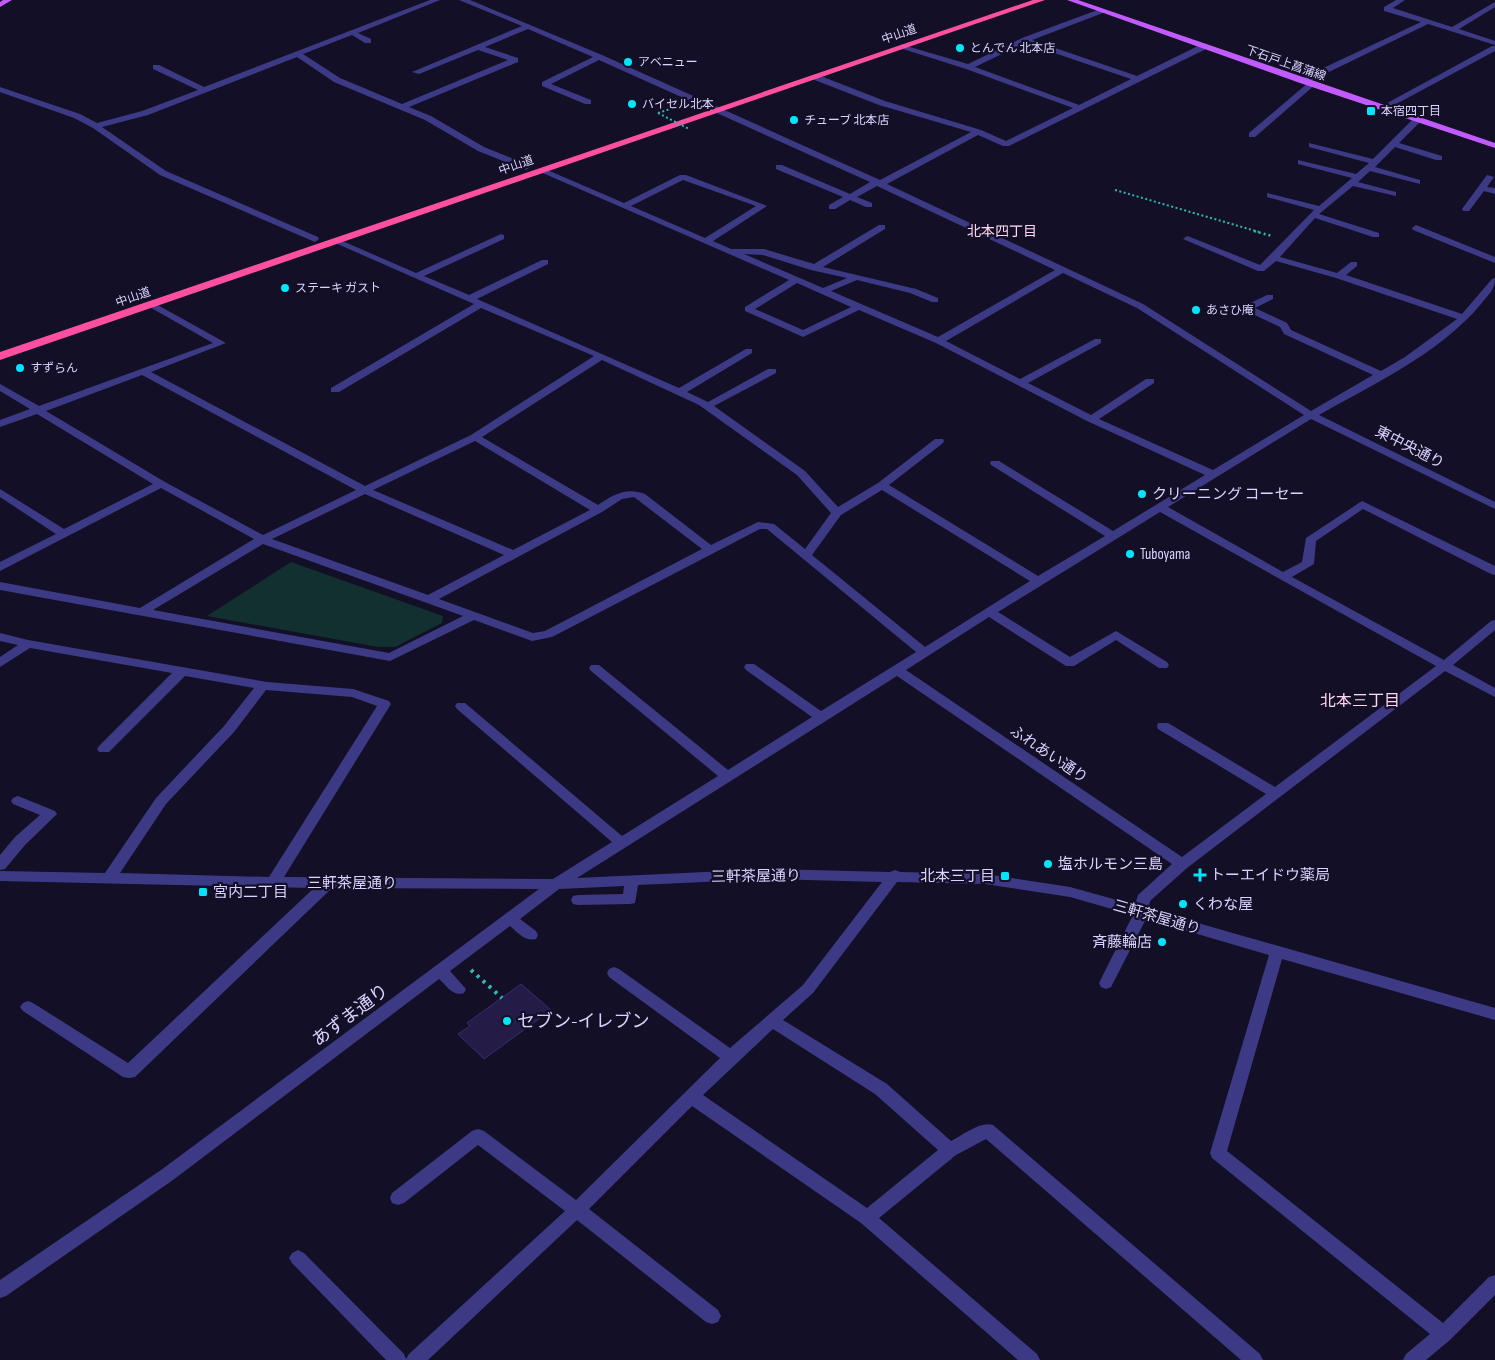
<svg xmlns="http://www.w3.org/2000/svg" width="1495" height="1360" font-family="'Sofia Sans Condensed','Noto Sans JP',sans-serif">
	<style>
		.green { fill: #12302f }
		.building { fill: #241b47; stroke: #3b2d73 }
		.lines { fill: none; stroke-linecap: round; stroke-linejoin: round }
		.path-far2 { stroke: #2fb8b0; stroke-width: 2; stroke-dasharray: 2 2.5; stroke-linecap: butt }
		.path-far1 { stroke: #2fb8b0; stroke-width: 2.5; stroke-dasharray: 2 3; stroke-linecap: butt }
		.path { stroke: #2fb8b0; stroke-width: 4; stroke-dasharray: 3 5; stroke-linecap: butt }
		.minor { fill: #3d3a85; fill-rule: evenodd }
		.major { fill: #c25bff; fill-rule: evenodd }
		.highway { fill: #ff4fa3; fill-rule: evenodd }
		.path-bridge { stroke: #2fb8b0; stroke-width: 2; stroke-dasharray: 2 2.5; stroke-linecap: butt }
		.poi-dot { fill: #00e5ff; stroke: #130f26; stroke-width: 2 }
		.labels { text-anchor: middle; stroke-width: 4.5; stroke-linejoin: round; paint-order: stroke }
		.far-street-label { font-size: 12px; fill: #d9d4ff; stroke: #130f26 }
		.far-poi-label { font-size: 12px; fill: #d9d4ff; stroke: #130f26; text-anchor: start }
		.far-neighbourhood-label { font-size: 14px; fill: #ffd6f0; stroke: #130f26 }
		.street-label { font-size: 15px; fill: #d9d4ff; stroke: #130f26 }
		.poi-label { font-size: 15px; fill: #d9d4ff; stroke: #130f26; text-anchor: start }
		.neighbourhood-label { font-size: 16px; fill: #ffd6f0; stroke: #130f26 }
		.near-street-label { font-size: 18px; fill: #d9d4ff; stroke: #130f26 }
		.near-poi-label { font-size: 18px; fill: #d9d4ff; stroke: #130f26; text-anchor: start }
	</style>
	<rect width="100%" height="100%" fill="#130f26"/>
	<path class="green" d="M291,562L443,616L442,623L395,647H378L207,616Z"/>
	<path class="building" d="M521,984L551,1010L484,1059L458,1034L470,1026L467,1023Z"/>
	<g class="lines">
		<g class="path-far2">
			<path d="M658,113L676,107"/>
			<path d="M1115,190L1259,232"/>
		</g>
		<path class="path-far1" d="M1254,231L1272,236"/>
		<path class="path" d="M471,970L502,998"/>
		<g class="minor">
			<path d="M430,0H440L358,33L371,39V43H365L352,35L303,54L340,78L402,104L508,60L478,50L419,74L412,72L522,26L459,0H470L602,55L880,180L971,132L879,105L812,79V75H818L885,101L981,130L1006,141L1073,108L966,69L903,49V45L968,64L1022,38L1100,9H1103V13L1032,40L1137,76L1200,45H1206V49L1009,146H1003L978,135L887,184L1143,304L1311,411L1373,375L1284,334L1280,327L1244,310V306L1267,295H1273V299L1255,308L1287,323L1291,330L1381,371L1405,357L1457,319L1336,278L1276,261L1264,271H1258L1183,239L1187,236L1190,237L1260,265L1314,210L1267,197V193L1319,206L1352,178L1298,164V160L1356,174L1369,163L1309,147V143L1373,159L1414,118H1420V122L1399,143L1442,156V160H1436L1395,147L1375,167L1420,180V184L1370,171L1358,182L1396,192V196L1353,186L1319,214L1379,233V237H1373L1315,218L1280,257L1337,273L1351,262H1357V266L1346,275L1462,314L1492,279L1495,278C1495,290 1488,295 1481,304C1439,354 1375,383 1319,415L1495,502V509L1311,419L1168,507L1283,572L1302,562L1306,538L1362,501L1495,566V575L1491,574L1363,509L1316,541L1314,564L1292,577L1444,660L1491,621L1495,620V630L1453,665L1495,688V697L1445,671L1187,868L1150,901L1149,909L1495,1008V1020L1282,959L1227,1151L1443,1323L1489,1277L1495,1275V1295L1450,1340L1426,1360H1403L1406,1354L1430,1334L1212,1158L1210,1153L1269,955L1146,919L1111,987L1106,989L1101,987L1099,983L1133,915L1070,897L985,884L897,882L813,993L783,1020L887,1084L951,1141C963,1135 980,1121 993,1125L1260,1354L1263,1360H1241L986,1139L956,1155L879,1218L1037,1354L1040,1360H1018L861,1223L692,1106L589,1209L718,1310L721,1316L718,1322L712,1324L706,1322L577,1220L428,1360H386L292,1263L289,1258L292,1253L298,1250L304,1253L404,1354L406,1359L409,1354L565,1211L478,1145L404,1203L398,1205L392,1203L390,1198L392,1193L472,1131L478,1129L484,1131L576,1200L720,1058L609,977L607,973L609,969L614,967L619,969L730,1048L803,985L882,882L769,879L638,885L635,903L630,904L578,905L573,904L571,900L573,896L578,895L623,894L624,886L559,889L520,919L536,931L538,935L536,939C526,942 518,933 510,926L450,971L466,989L464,993C453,997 447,986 439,979L173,1180L6,1296L0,1298V1280L161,1170L539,889L332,888L135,1077L129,1078L123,1077L23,1011L20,1007L23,1003L28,1001L33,1003L128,1063L314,888L0,881V871L105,873L156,798L224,726L254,688L185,676L109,752H99L97,749L99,746L172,673L30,648L0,667V657L18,645L0,641V633L28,640L267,682L353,689L389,701L391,704L284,877L553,879L612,842L457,709L455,706L457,703H465L622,836L718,776L591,671L589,668L591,665H599L728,770L812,717L746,670L744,667L746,664H754L821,711L916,652L767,529H760L552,637L532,641L474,620L390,661L0,590V582L140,608L254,539L161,488L0,571V562L56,534L0,497V489L64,529L153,484L37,414L0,427V420L30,409L0,391V384L39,406L213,343L146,305L148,303H154L226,343L151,372L365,486L471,435L594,356L481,308L339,392H331V388L474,304L333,242L334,240H340L416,273L501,234L504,235V239L424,276L469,295L542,260H548V264L477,299L679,388L746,349H752V353L687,392L708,402L768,369H776V373L714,406L805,471L838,507L878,483L935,439H943L944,441L943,443L889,485L1038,576L1105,536L991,465L990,463L991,461H999L1113,531L1205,475L1087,421L936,343L859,310L803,337L745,311V307L789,280L538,171L545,169L624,203L680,175H686L767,206L713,241L731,249H764L814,264L879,225H885V229L823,267L916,289L938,298V302H932L910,293L857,280L831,291L938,337L1055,270L877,186L857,197L872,203V207H866L850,200L835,209H829V205L843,197L776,169V165H782L850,194L870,182L599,60L551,84L591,100V104H585L542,86V82L593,57L528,29L485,47L518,58V62L409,107L431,116L484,147L529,165L530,167L526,170L478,151L425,120L334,82L297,57L148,115L102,127L166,171L318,237L319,239L315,242L160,175L93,128L74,118L0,92V87L80,114L97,123L142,111L198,90L153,69V65H159L204,87ZM1025,43L1131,79L1079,105L975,67ZM683,180L756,206L705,238L631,206ZM744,254L763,255L811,270L847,278L823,288ZM1063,273L1137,308L1304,415L1213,470L1099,419L1154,383V379H1146L1091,415L1028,383L1101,343V339H1095L1020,379L946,341ZM797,283L851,307L803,330L755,309ZM602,360L699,405L797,475L831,513L805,549L774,524L758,522L711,545L645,494C626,487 613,495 598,505L482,437ZM142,375L356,490L263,535L165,482L46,411ZM475,441L590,510L513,550L373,490ZM882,490L1030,581L925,647L812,555L841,515ZM365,494L504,555L428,595L272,539ZM634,497L702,549L545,631L533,633L439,599L602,512L622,499ZM1160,512L1436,666L1275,787L1168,723H1158L1157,726L1158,729L1266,794L1182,857L906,670L989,617L1066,666H1074L1116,640L1159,668H1167L1169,665L1167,662L1116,631L1070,657L998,612ZM263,544L463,616L389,653L153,610ZM897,676L1172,864L1138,895L1135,905L1070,887L985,874L900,872L895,870L890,872L769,869L577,878ZM266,690L352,697L377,706L269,877L120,873L166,804L234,732ZM773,1029L875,1094L938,1150L867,1208L703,1095Z"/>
			<path d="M1396,0H1405L1393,8L1452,27L1495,2V7L1459,29L1495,41V45L1428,24L1306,83H1300V79L1421,22L1384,11V7Z"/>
			<path d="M1492,46H1495V51L1385,110L1378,108Z"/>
			<path d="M1309,82L1316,84L1255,137H1249V133Z"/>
			<path d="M1487,175L1494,177L1487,187L1495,188V194L1484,191L1469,211H1463L1462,209Z"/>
			<path d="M1416,225L1495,257V263L1413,230L1412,228Z"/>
			<path d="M18,796L55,811L57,814L25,845L5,869L0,870V855L15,837L40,815L13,804L11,801L13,798Z"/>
		</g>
		<g class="major">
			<path d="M3,0H12L0,7V2Z"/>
			<path d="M1067,0H1078L1495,143V148L1300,83Z"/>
		</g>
		<path class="highway" d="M1033,0H1045L0,360V352Z"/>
		<path class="path-bridge" d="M658,113L689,129"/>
	</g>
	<g class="poi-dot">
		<circle cx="960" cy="48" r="5"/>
		<circle cx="628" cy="62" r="5"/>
		<circle cx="632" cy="104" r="5"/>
		<rect x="1366" y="106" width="10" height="10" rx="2.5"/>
		<circle cx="794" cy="120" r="5"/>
		<circle cx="285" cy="288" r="5"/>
		<circle cx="1196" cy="310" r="5"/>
		<circle cx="20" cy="368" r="5"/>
		<circle cx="1142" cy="494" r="5"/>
		<circle cx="1130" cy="554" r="5"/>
		<circle cx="1048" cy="864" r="5"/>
		<path d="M1197.5 867.5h5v5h5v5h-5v5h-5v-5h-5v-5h5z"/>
		<rect x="1000" y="871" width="10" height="10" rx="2.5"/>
		<rect x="198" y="887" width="10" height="10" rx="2.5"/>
		<circle cx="1183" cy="904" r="5"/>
		<circle cx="1162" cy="942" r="5"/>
		<circle cx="507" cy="1021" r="5"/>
	</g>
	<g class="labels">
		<g class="far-street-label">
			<text transform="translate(899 34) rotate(-19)" y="4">中山道</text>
			<text transform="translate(1286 63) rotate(19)" y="4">下石戸上菖蒲線</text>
			<text transform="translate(516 165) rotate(-19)" y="4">中山道</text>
			<text transform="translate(133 297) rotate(-19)" y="4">中山道</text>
		</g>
		<g class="far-poi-label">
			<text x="970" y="52">とんでん 北本店</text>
			<text x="638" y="66">アベニュー</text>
			<text x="642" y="108">バイセル北本</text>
			<text x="1381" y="115">本宿四丁目</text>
			<text x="804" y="124">チューブ 北本店</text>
			<text x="295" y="292">ステーキ ガスト</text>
			<text x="1206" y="314">あさひ庵</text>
			<text x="30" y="372">すずらん</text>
		</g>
		<g class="far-neighbourhood-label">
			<text x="1002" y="236">北本四丁目</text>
		</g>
		<g class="street-label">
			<text transform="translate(1410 447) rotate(27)" y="5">東中央通り</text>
			<text transform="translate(1049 754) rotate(34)" y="5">ふれあい通り</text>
			<text transform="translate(756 876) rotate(-1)" y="5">三軒茶屋通り</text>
			<text x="352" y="888">三軒茶屋通り</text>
			<text transform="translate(1157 917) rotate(16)" y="5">三軒茶屋通り</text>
		</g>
		<g class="poi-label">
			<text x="1152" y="499">クリーニング コーセー</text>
			<text x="1140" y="559">Tuboyama</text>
			<text x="1058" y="869">塩ホルモン三島</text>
			<text x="1210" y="880">トーエイドウ薬局</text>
			<text x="995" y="881" text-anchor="end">北本三丁目</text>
			<text x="213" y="897">宮内二丁目</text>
			<text x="1193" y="909">くわな屋</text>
			<text x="1152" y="947" text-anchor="end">斉藤輪店</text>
		</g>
		<g class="neighbourhood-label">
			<text x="1360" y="706">北本三丁目</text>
		</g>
		<g class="near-street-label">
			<text transform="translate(350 1015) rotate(-37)" y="6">あずま通り</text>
		</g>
		<g class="near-poi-label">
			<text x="517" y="1027">セブン-イレブン</text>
		</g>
	</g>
</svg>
